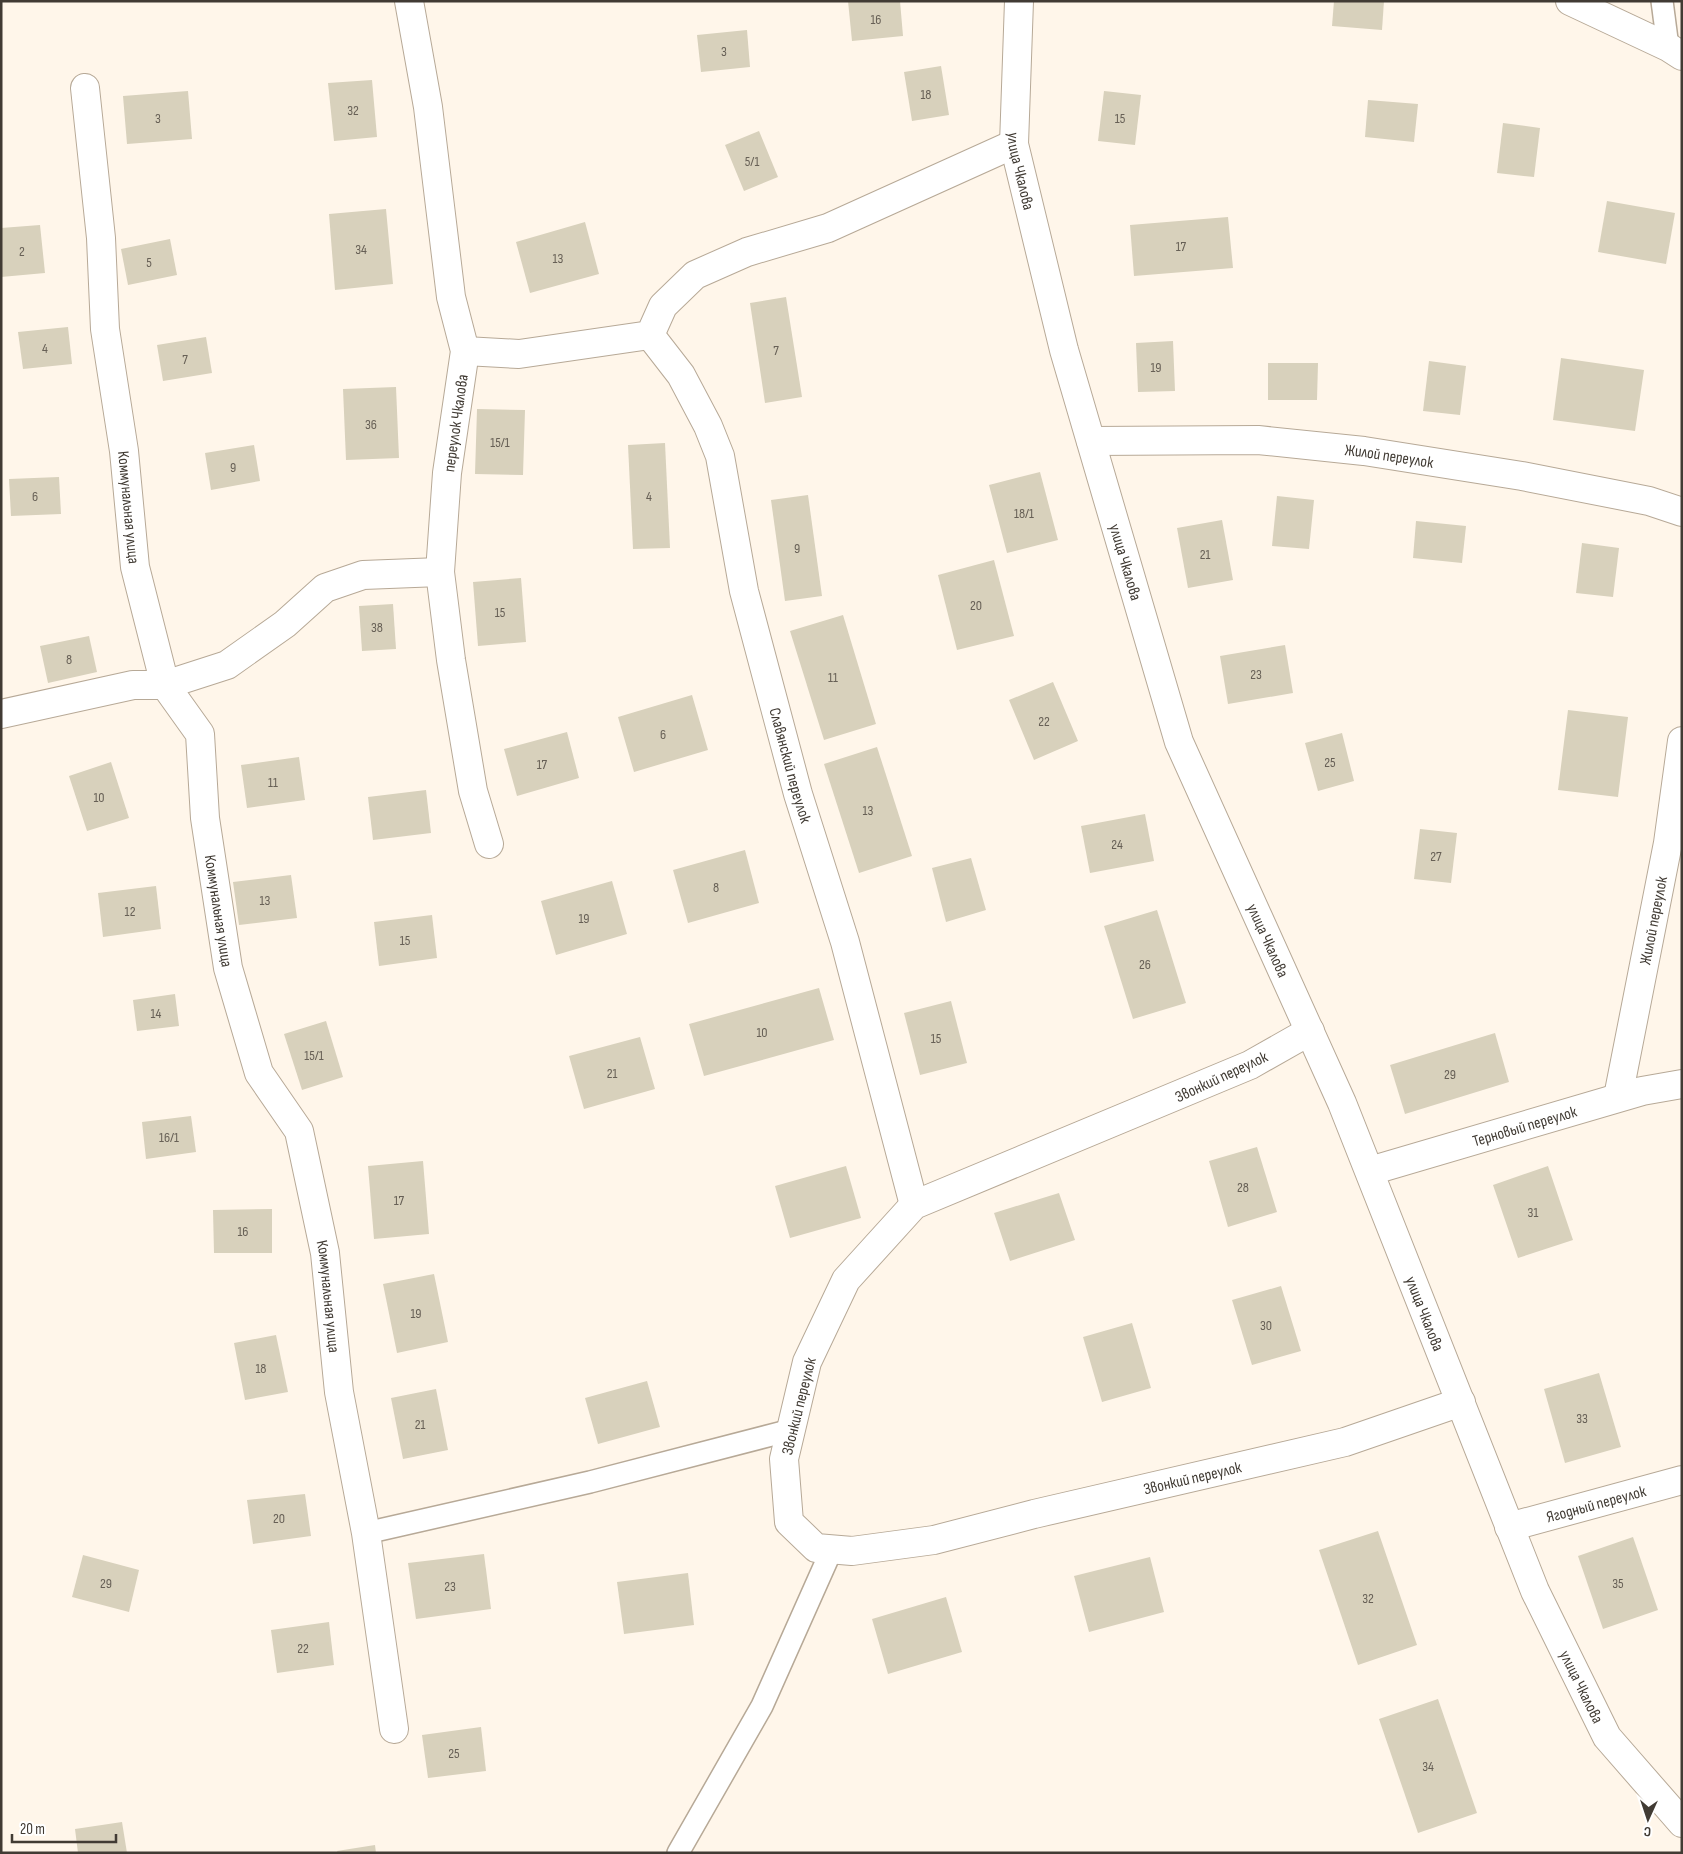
<svg xmlns="http://www.w3.org/2000/svg" width="1683" height="1854" font-family="'Sofia Sans Condensed',sans-serif">
	<style>
		.building { fill: #d8d1bc }
		.lines { fill: none; stroke-linecap: round; stroke-linejoin: round }
		.lane-casing { stroke: #b7a997; stroke-width: 24 }
		.street-casing { stroke: #b7a997; stroke-width: 30 }
		.lane { stroke: #fff; stroke-width: 21 }
		.street { stroke: #fff; stroke-width: 28 }
		.labels { text-anchor: middle; stroke-width: 4; stroke-linejoin: round; paint-order: stroke }
		.number-label { font-size: 14px; fill: #676056 }
		.street-label { font-size: 16px; fill: #413b34; stroke: #fff }
	</style>
	<rect width="100%" height="100%" fill="#fff6ea"/>
	<g class="building">
		<path d="M848,1H900L903,36L852,41Z"/>
		<path d="M1334,1H1384L1382,30L1332,26Z"/>
		<path d="M747,30L750,67L701,72L697,35Z"/>
		<path d="M941,66L949,115L912,121L904,72Z"/>
		<path d="M372,80L377,137L334,141L328,83Z"/>
		<path d="M188,91L192,139L127,144L123,96Z"/>
		<path d="M1104,91L1141,95L1135,145L1098,141Z"/>
		<path d="M1368,100L1418,104L1414,142L1365,137Z"/>
		<path d="M1503,123L1540,128L1534,177L1497,173Z"/>
		<path d="M759,131L778,177L744,191L725,145Z"/>
		<path d="M1607,201L1675,213L1666,264L1598,252Z"/>
		<path d="M386,209L393,284L335,290L329,214Z"/>
		<path d="M1228,217L1233,268L1134,276L1130,225Z"/>
		<path d="M585,222L599,274L530,293L516,242Z"/>
		<path d="M40,225L45,273L1,277V228Z"/>
		<path d="M170,239L177,275L128,285L121,249Z"/>
		<path d="M786,297L802,397L765,403L750,303Z"/>
		<path d="M68,327L72,364L23,369L18,332Z"/>
		<path d="M206,337L212,373L163,381L157,345Z"/>
		<path d="M1173,341L1175,391L1138,392L1136,343Z"/>
		<path d="M1561,358L1644,370L1635,431L1553,420Z"/>
		<path d="M1429,361L1466,366L1460,415L1423,411Z"/>
		<path d="M1268,363H1318L1317,400H1268Z"/>
		<path d="M396,387L399,458L346,460L343,389Z"/>
		<path d="M477,409L525,410L523,475L475,474Z"/>
		<path d="M665,443L670,548L633,549L628,445Z"/>
		<path d="M254,445L260,481L211,490L205,453Z"/>
		<path d="M1040,472L1058,540L1007,553L989,485Z"/>
		<path d="M59,477L61,514L11,516L9,479Z"/>
		<path d="M808,495L822,596L785,601L771,500Z"/>
		<path d="M1277,496L1314,500L1309,549L1272,546Z"/>
		<path d="M1222,520L1233,580L1188,588L1177,528Z"/>
		<path d="M1416,521L1466,526L1462,563L1413,558Z"/>
		<path d="M1582,543L1619,548L1613,597L1576,593Z"/>
		<path d="M994,560L1014,636L957,650L938,575Z"/>
		<path d="M521,578L526,642L478,646L473,582Z"/>
		<path d="M393,604L396,649L362,651L359,606Z"/>
		<path d="M843,615L876,724L824,740L790,631Z"/>
		<path d="M89,636L97,672L48,683L40,646Z"/>
		<path d="M1285,645L1293,693L1228,704L1220,656Z"/>
		<path d="M1053,682L1078,741L1034,760L1009,700Z"/>
		<path d="M692,695L708,750L634,772L618,717Z"/>
		<path d="M1568,710L1628,717L1618,797L1558,790Z"/>
		<path d="M567,732L579,778L517,796L504,749Z"/>
		<path d="M1342,733L1354,781L1318,791L1305,743Z"/>
		<path d="M877,747L912,856L859,873L824,764Z"/>
		<path d="M299,757L305,800L247,808L241,765Z"/>
		<path d="M111,762L129,818L87,831L69,776Z"/>
		<path d="M426,790L431,833L373,840L368,797Z"/>
		<path d="M1145,814L1154,861L1090,873L1081,826Z"/>
		<path d="M1420,829L1457,833L1451,883L1414,879Z"/>
		<path d="M745,850L759,903L688,923L673,870Z"/>
		<path d="M971,858L986,910L946,922L932,868Z"/>
		<path d="M291,875L297,918L239,925L233,882Z"/>
		<path d="M612,881L627,934L556,955L541,901Z"/>
		<path d="M156,886L161,929L103,937L98,893Z"/>
		<path d="M1157,910L1186,1003L1133,1019L1104,926Z"/>
		<path d="M432,915L437,958L379,966L374,922Z"/>
		<path d="M819,988L834,1040L704,1076L689,1024Z"/>
		<path d="M175,994L179,1026L137,1031L133,1000Z"/>
		<path d="M951,1001L967,1063L920,1075L904,1013Z"/>
		<path d="M326,1021L343,1077L302,1090L284,1034Z"/>
		<path d="M1495,1033L1509,1082L1405,1114L1390,1065Z"/>
		<path d="M640,1037L655,1089L584,1109L569,1056Z"/>
		<path d="M191,1116L196,1152L146,1159L142,1122Z"/>
		<path d="M1257,1147L1277,1212L1228,1227L1209,1161Z"/>
		<path d="M423,1161L429,1234L374,1239L368,1166Z"/>
		<path d="M846,1166L861,1218L790,1238L775,1186Z"/>
		<path d="M1548,1166L1573,1240L1518,1258L1493,1185Z"/>
		<path d="M1059,1193L1075,1240L1010,1261L994,1213Z"/>
		<path d="M272,1209V1253H214L213,1210Z"/>
		<path d="M434,1274L448,1342L397,1353L383,1284Z"/>
		<path d="M1281,1286L1301,1351L1252,1365L1232,1300Z"/>
		<path d="M1132,1323L1151,1388L1102,1402L1083,1337Z"/>
		<path d="M276,1335L288,1392L245,1400L234,1343Z"/>
		<path d="M1599,1373L1621,1447L1565,1463L1544,1389Z"/>
		<path d="M647,1381L660,1427L598,1444L585,1398Z"/>
		<path d="M436,1389L448,1450L403,1459L391,1398Z"/>
		<path d="M305,1494L311,1536L253,1544L247,1500Z"/>
		<path d="M1378,1531L1417,1645L1358,1665L1319,1550Z"/>
		<path d="M1633,1537L1658,1610L1603,1629L1578,1556Z"/>
		<path d="M484,1554L491,1609L416,1619L408,1563Z"/>
		<path d="M83,1555L139,1570L129,1612L72,1597Z"/>
		<path d="M1150,1557L1164,1612L1089,1632L1074,1576Z"/>
		<path d="M688,1573L694,1625L624,1634L617,1582Z"/>
		<path d="M946,1597L962,1652L888,1674L872,1619Z"/>
		<path d="M329,1622L334,1665L277,1673L271,1630Z"/>
		<path d="M1438,1699L1477,1813L1418,1833L1379,1719Z"/>
		<path d="M481,1727L486,1771L428,1778L422,1735Z"/>
		<path d="M122,1822L127,1853H78L75,1829Z"/>
		<path d="M375,1845L376,1853H338L337,1851Z"/>
	</g>
	<g class="lines">
		<defs>
			<g id="lane">
				<path d="M1662,1L1668,47"/>
				<path d="M366,1533L590,1482L791,1430"/>
				<path d="M678,1853L762,1706L832,1549"/>
			</g>
			<g id="street">
				<path d="M409,1L428,107L451,297L465,351L447,473L440,572L451,660L473,791L489,844"/>
				<path id="s1" d="M1019,1L1014,144L1064,350L1179,742L1342,1103L1535,1591L1607,1737L1682,1823"/>
				<path d="M1570,1L1668,47L1682,56"/>
				<path id="s2" d="M85,88L101,238L105,329L124,451L135,567L165,685L200,734L205,818L228,968L259,1073L299,1131L325,1253L339,1392L366,1533L394,1729"/>
				<path id="s3" d="M650,335L681,375L708,426L720,456L744,591L798,794L845,942L914,1205"/>
				<path d="M465,351L519,354L650,335L663,306L695,275L747,252L828,228L1014,144"/>
				<path id="s4" d="M1091,441L1258,440L1364,451L1522,476L1649,501L1682,512"/>
				<path d="M1,714L133,685H165L227,665L285,624L325,588L363,575L440,572"/>
				<path id="s5" d="M1310,1031L1250,1065L914,1205L846,1280L807,1362L784,1459L789,1522L816,1548L852,1551L934,1540L1034,1514L1345,1442L1461,1402"/>
				<path id="s6" d="M1618,1097L1668,843L1682,741"/>
				<path id="s7" d="M1370,1171L1642,1091L1682,1084"/>
				<path id="s8" d="M1509,1527L1682,1480"/>
			</g>
		</defs>
		<use href="#lane" class="lane-casing"/>
		<use href="#street" class="street-casing"/>
		<use href="#lane" class="lane"/>
		<use href="#street" class="street"/>
	</g>
	<g class="labels">
		<g class="number-label">
			<text x="876" y="24">16</text>
			<text x="724" y="56">3</text>
			<text x="926" y="99">18</text>
			<text x="353" y="115">32</text>
			<text x="158" y="123">3</text>
			<text x="1120" y="123">15</text>
			<text x="752" y="166">5/1</text>
			<text x="1181" y="251">17</text>
			<text x="361" y="254">34</text>
			<text x="22" y="256">2</text>
			<text x="558" y="263">13</text>
			<text x="149" y="267">5</text>
			<text x="45" y="353">4</text>
			<text x="776" y="355">7</text>
			<text x="185" y="364">7</text>
			<text x="1156" y="372">19</text>
			<text x="371" y="429">36</text>
			<text x="500" y="447">15/1</text>
			<text x="233" y="472">9</text>
			<text x="35" y="501">6</text>
			<text x="649" y="501">4</text>
			<text x="1024" y="518">18/1</text>
			<text x="797" y="553">9</text>
			<text x="1205" y="559">21</text>
			<text x="976" y="610">20</text>
			<text x="500" y="617">15</text>
			<text x="377" y="632">38</text>
			<text x="69" y="664">8</text>
			<text x="1256" y="679">23</text>
			<text x="833" y="682">11</text>
			<text x="1044" y="726">22</text>
			<text x="663" y="739">6</text>
			<text x="1330" y="767">25</text>
			<text x="542" y="769">17</text>
			<text x="273" y="787">11</text>
			<text x="99" y="802">10</text>
			<text x="868" y="815">13</text>
			<text x="1117" y="849">24</text>
			<text x="1436" y="861">27</text>
			<text x="716" y="892">8</text>
			<text x="265" y="905">13</text>
			<text x="130" y="916">12</text>
			<text x="584" y="923">19</text>
			<text x="405" y="945">15</text>
			<text x="1145" y="969">26</text>
			<text x="156" y="1018">14</text>
			<text x="762" y="1037">10</text>
			<text x="936" y="1043">15</text>
			<text x="314" y="1060">15/1</text>
			<text x="612" y="1078">21</text>
			<text x="1450" y="1079">29</text>
			<text x="169" y="1142">16/1</text>
			<text x="1243" y="1192">28</text>
			<text x="399" y="1205">17</text>
			<text x="1533" y="1217">31</text>
			<text x="243" y="1236">16</text>
			<text x="416" y="1318">19</text>
			<text x="1266" y="1330">30</text>
			<text x="261" y="1373">18</text>
			<text x="1582" y="1423">33</text>
			<text x="420" y="1429">21</text>
			<text x="279" y="1523">20</text>
			<text x="106" y="1588">29</text>
			<text x="1618" y="1588">35</text>
			<text x="450" y="1591">23</text>
			<text x="1368" y="1603">32</text>
			<text x="303" y="1653">22</text>
			<text x="454" y="1758">25</text>
			<text x="1428" y="1771">34</text>
		</g>
		<g class="street-label">
			<text dy="6" stroke="none"><textPath href="#s1" startOffset="171">улица Чкалова</textPath></text>
			<text transform="translate(455 423) rotate(-82)" y="6">переулок Чкалова</text>
			<text dy="6" stroke="none"><textPath href="#s4" startOffset="299">Жилой переулок</textPath></text>
			<text dy="6" stroke="none"><textPath href="#s2" startOffset="422">Коммунальная улица</textPath></text>
			<text dy="6" stroke="none"><textPath href="#s1" startOffset="576">улица Чкалова</textPath></text>
			<text dy="6" stroke="none"><textPath href="#s3" startOffset="458">Славянский переулок</textPath></text>
			<text dy="6" stroke="none"><textPath href="#s2" startOffset="842">Коммунальная улица</textPath></text>
			<text dy="6" stroke="none"><textPath href="#s6" startOffset="180">Жилой переулок</textPath></text>
			<text dy="6" stroke="none"><textPath href="#s1" startOffset="981">улица Чкалова</textPath></text>
			<text transform="translate(1221 1076) rotate(-25)" y="6">Звонкий переулок</text>
			<text dy="6" stroke="none"><textPath href="#s7" startOffset="161">Терновый переулок</textPath></text>
			<text dy="6" stroke="none"><textPath href="#s2" startOffset="1248">Коммунальная улица</textPath></text>
			<text dy="6" stroke="none"><textPath href="#s1" startOffset="1386">улица Чкалова</textPath></text>
			<text transform="translate(798 1406) rotate(-76)" y="6">Звонкий переулок</text>
			<text dy="6" stroke="none"><textPath href="#s5" startOffset="1210">Звонкий переулок</textPath></text>
			<text dy="6" stroke="none"><textPath href="#s8" startOffset="90">Ягодный переулок</textPath></text>
			<text dy="6" stroke="none"><textPath href="#s1" startOffset="1791">улица Чкалова</textPath></text>
		</g>
	</g>
	<rect width="1683" height="1854" fill="none" stroke="#413b34" stroke-width="5"/>
	<g transform="translate(1648 1819) rotate(183)" stroke="#ffffff" stroke-width="4" paint-order="stroke">
	<path d="M0-4L9 19L0 12L-9 19Z" fill="#413b34"/>
	<text y="-8" font-size="14" font-weight="bold" text-anchor="middle" fill="#413b34">С</text>
	</g>
	<path d="M12 1834v8h104v-8" fill="none" stroke="#413b34" stroke-width="2.5"/>
	<text x="20" y="1834" font-size="15" fill="#413b34" stroke="#ffffff" stroke-width="4" paint-order="stroke">20 m</text>
</svg>
